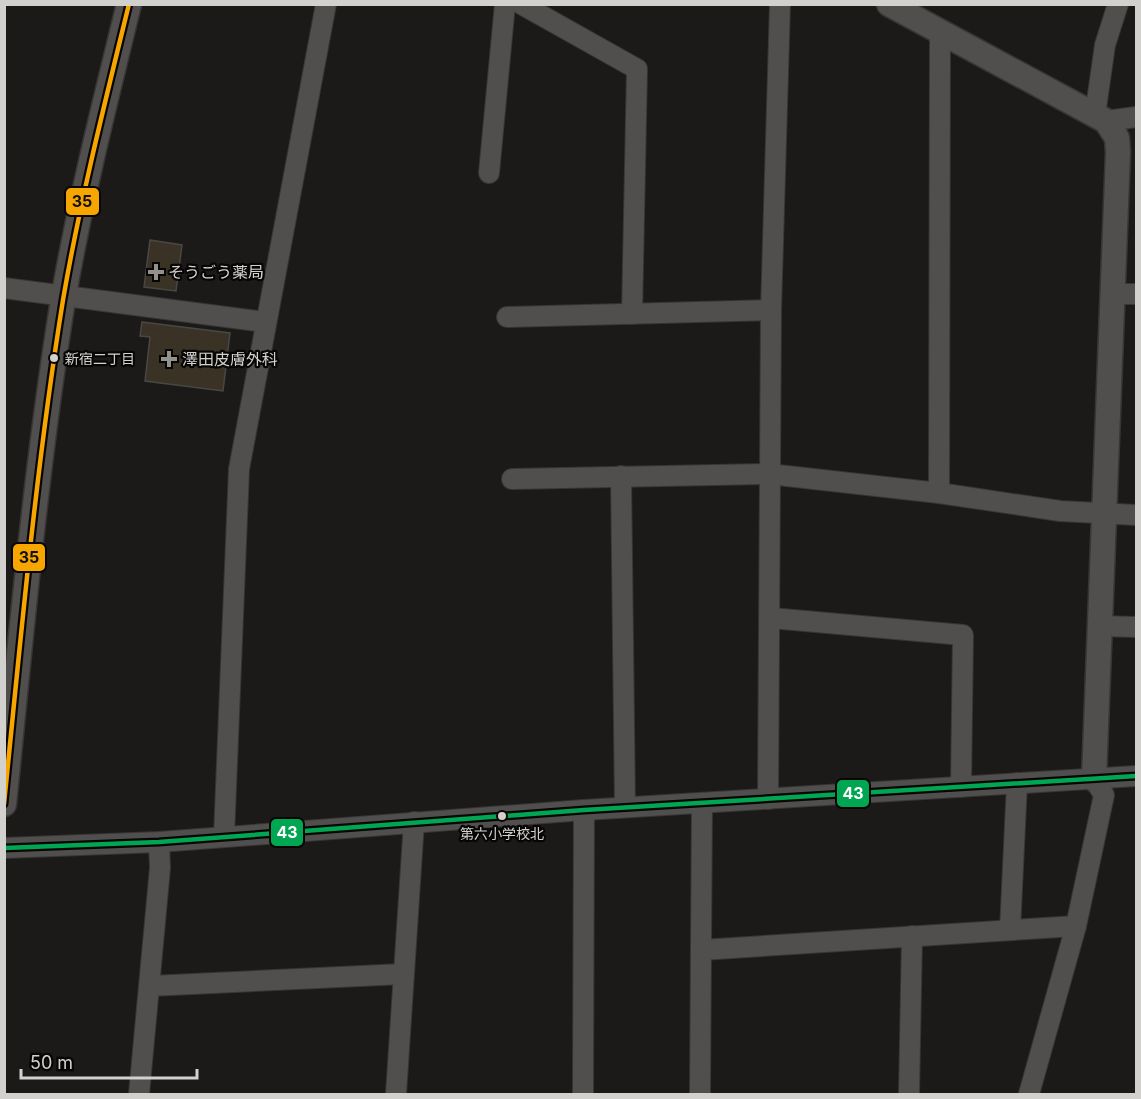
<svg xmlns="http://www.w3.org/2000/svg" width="1141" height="1099" font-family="Inter,'Noto Sans JP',sans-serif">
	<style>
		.building { fill: #3a3325; stroke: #494745; stroke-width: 1.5 }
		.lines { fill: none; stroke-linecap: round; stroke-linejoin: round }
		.minor-casing { stroke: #373634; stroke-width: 22 }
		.tertiary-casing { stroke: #373634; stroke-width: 27 }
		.minor { stroke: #504f4d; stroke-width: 20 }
		.tertiary { stroke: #504f4d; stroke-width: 24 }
		.bus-1-casing { stroke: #070605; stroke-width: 9 }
		.bus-2-casing { stroke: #070605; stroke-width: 9 }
		.bus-1 { stroke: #f7a600; stroke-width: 4.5 }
		.bus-2 { stroke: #00a651; stroke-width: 4.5 }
		.poi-dot { fill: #92918e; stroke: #070605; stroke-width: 2 }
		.bus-dot { fill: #d2d1ce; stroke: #070605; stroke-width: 2 }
		.labels { text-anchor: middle; stroke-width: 4.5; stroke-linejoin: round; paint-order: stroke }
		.bus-label { font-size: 14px; fill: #d2d1ce; stroke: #070605; text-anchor: start }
		.poi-label { font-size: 16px; fill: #d2d1ce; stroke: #070605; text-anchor: start }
		.line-badge { stroke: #070605; stroke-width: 2 }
		.badge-label { font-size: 16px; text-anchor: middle; font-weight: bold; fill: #fff }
		.pale-badge-label { font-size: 16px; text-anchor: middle; font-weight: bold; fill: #111 }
	</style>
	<rect width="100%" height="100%" fill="#1c1a18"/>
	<g class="building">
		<path d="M150,240L182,245L176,291L144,287Z"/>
		<path d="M142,322L230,333L223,391L145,381L150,337L140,336Z"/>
	</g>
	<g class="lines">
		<defs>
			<g id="minor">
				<path d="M521,4L637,69L632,314"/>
				<path d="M1095,115L1105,45L1118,4"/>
				<path d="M1106,121L1136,117"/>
				<path d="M489,173L505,4"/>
				<path d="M4,288L265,322"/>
				<path d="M1113,294H1136"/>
				<path d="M507,317L771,310"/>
				<path d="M621,476L625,807"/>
				<path d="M512,479L769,474L939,493L940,32"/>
				<path d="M939,493L1060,511L1136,515"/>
				<path d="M771,618L963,635L961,787"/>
				<path d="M1099,626L1136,627"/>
				<path d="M768,799L771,310L780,4"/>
				<path d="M224,836L239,469L326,4"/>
				<path d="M4,848L159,842L584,810L1136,776"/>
				<path d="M1010,930L1017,783"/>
				<path d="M701,950L1076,926"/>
				<path d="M150,986L403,974"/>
				<path d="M139,1094L160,868L159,842"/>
				<path d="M396,1094L414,822"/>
				<path d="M583,1094L584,810"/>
				<path d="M700,1094L702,803"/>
				<path d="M909,1094L912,936"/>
				<path d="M1029,1094L1076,926L1104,795L1094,779"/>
			</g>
			<g id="tertiary">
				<path d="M889,4L1106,121L1117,138L1118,152L1094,779"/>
				<path d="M4,804C21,636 36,467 63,300C80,201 105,102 129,4"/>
			</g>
		</defs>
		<use href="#minor" class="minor-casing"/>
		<use href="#tertiary" class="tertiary-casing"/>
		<use href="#minor" class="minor"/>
		<use href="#tertiary" class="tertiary"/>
		<defs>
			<path id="bus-1" d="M4,804C21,636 36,467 63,300C80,201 105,102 129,4"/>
			<path id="bus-2" d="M4,848L159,842L584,810L1136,776"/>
		</defs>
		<use href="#bus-1" class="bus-1-casing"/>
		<use href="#bus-2" class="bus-2-casing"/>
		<use href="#bus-1" class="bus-1"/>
		<use href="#bus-2" class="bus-2"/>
	</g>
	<g class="poi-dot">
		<path d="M153 263h6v6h6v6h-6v6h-6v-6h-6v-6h6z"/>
		<path d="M166 350h6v6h6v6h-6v6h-6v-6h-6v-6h6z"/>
	</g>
	<g class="bus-dot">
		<circle cx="54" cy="358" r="5"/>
		<circle cx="502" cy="816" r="5"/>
	</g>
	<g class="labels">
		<g class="bus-label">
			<text x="65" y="364">新宿二丁目</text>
			<text x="502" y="839" text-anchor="middle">第六小学校北</text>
		</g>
		<g class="poi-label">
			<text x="168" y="278">そうごう薬局</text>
			<text x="182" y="365">澤田皮膚外科</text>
		</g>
	</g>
	<g class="line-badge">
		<rect x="65" y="187" width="35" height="29" rx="6" fill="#f7a600"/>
		<rect x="12" y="543" width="34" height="29" rx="6" fill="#f7a600"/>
		<rect x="836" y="779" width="34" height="29" rx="6" fill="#00a651"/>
		<rect x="270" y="818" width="34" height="29" rx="6" fill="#00a651"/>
	</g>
	<g class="badge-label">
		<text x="853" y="799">43</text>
		<text x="287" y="838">43</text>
	</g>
	<g class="pale-badge-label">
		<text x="82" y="207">35</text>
		<text x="29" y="563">35</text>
	</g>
	<rect width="1141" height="1099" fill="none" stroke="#d2d1ce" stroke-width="12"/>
	<path d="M21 1069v9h176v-9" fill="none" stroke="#d2d1ce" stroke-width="3"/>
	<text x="30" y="1069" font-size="18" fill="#d2d1ce" stroke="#070605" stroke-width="4.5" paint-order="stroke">50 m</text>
</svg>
